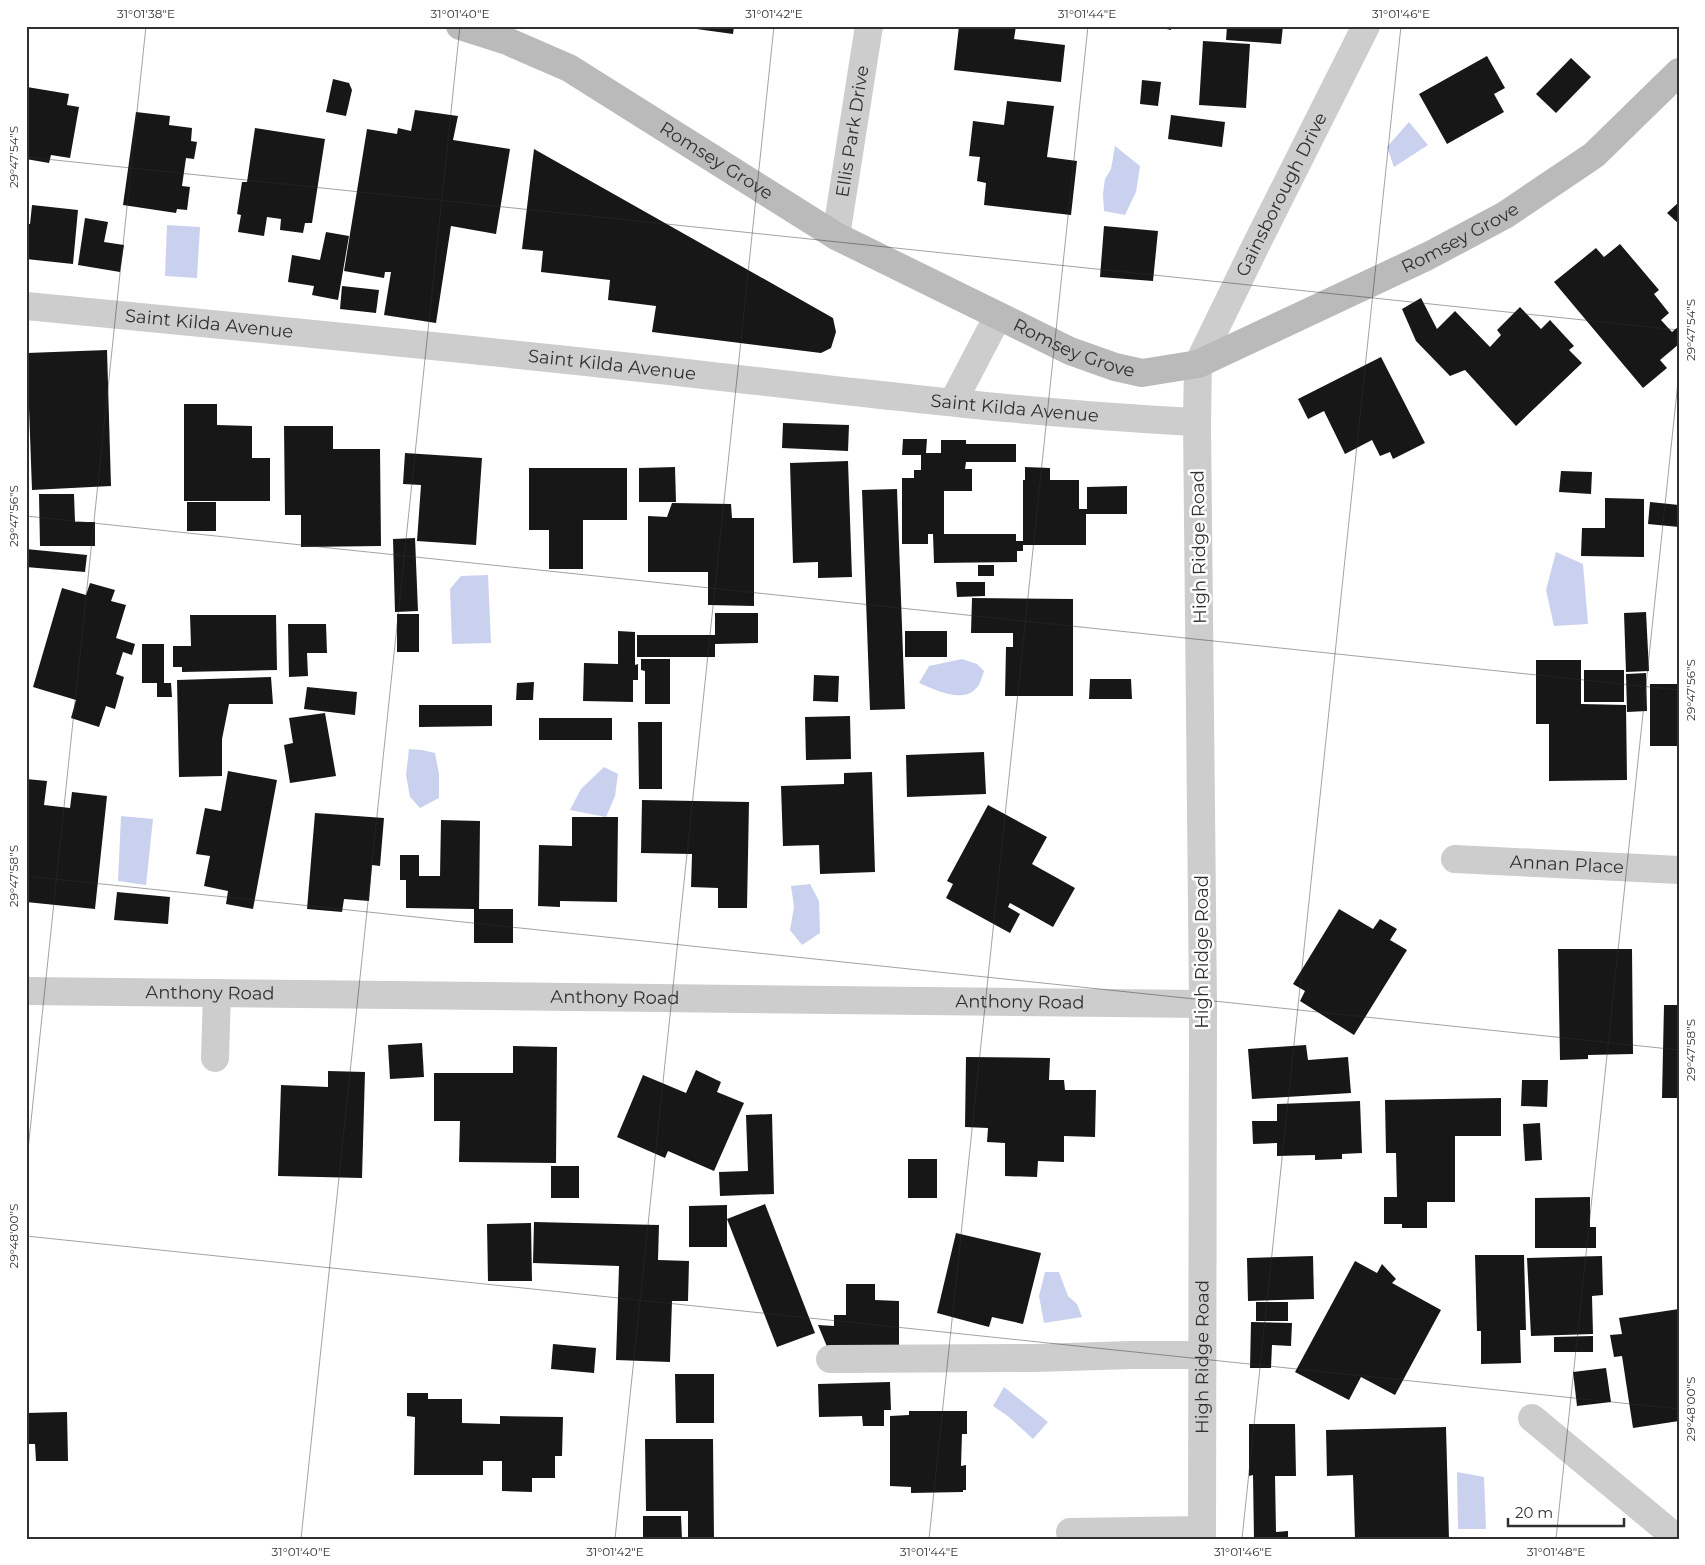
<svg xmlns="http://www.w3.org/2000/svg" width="1705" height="1565" font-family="Montserrat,sans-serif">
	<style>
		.water { fill: #cad1ee }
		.building { fill: #171717 }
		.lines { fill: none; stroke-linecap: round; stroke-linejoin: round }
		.street { stroke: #cdcdcd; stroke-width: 28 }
		.secondary { stroke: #bababa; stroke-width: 28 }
		.ticks { fill: none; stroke: #303030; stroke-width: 1; stroke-opacity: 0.45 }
		.labels { text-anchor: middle; stroke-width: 5; stroke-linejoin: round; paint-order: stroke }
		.street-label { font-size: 18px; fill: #303030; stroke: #fff }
		.neatline { fill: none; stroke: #303030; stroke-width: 2 }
		.ticks-label { font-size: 12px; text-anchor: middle; fill: #303030 }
	</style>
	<rect width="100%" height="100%" fill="#fff"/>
	<g class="water">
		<path d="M1409,122L1428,145L1394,167L1387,147Z"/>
		<path d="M1115,146L1140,166L1136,192L1125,215L1104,211L1103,194L1105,179L1111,169Z"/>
		<path d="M167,225L200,227L197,278L165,276Z"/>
		<path d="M1556,552L1583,564L1588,624L1554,626L1546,590Z"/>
		<path d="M488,575L491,643L452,644L450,589L461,576Z"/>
		<path d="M962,659L977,664L984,671C982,676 981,682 978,686C965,705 935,690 919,683L929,666Z"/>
		<path d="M409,749L422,750L435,753L439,774V798L420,808L410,797L406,775Z"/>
		<path d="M604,767L618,774L615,796L606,817L570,810L581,789Z"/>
		<path d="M121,816L153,819L146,885L118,881Z"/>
		<path d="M810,884L819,901L820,933L802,945L790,930L794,907L791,886Z"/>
		<path d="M1045,1272H1059L1068,1296L1077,1304L1082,1317L1044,1323L1039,1296Z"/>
		<path d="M1004,1387L1048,1422L1033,1439L1009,1417L993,1406Z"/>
		<path d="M1457,1472L1484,1477L1486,1529H1458Z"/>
	</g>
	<g class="building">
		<path d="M682,26H734L733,34L682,27Z"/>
		<path d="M959,26H1016L1014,39L1065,45L1061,82L954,70Z"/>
		<path d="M1153,26H1171V30Z"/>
		<path d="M1227,26H1283L1281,44L1226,40Z"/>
		<path d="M1203,41L1250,44L1246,108L1199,105Z"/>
		<path d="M1487,56L1505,88L1494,94L1504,112L1447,144L1419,94Z"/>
		<path d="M1571,58L1591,77L1556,113L1536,94Z"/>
		<path d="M333,79L349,83L352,90L346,116L326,112Z"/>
		<path d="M1142,80L1161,82L1158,106L1140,104Z"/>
		<path d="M27,87L69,94L67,105L79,107L70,158L51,155L49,163L26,159V139L28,129L26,128Z"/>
		<path d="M1007,101L1054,106L1047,157L1077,161L1071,215L984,205L986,183L977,181L980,157L969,156L973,121L1004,125Z"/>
		<path d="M415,110L458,116L453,140L510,149L496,234L451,226L436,323L384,315L391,272H385L384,278L344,271L367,129L397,134L398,128L411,131Z"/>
		<path d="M136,112L170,116L169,125L192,128L191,141L197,142L194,159L186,158L182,186L190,187L187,210L177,209L176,213L123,205Z"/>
		<path d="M1171,115L1225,122L1222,147L1168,139Z"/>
		<path d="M255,128L325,139L312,223H305L303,233L280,230L281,219L267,217L264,236L238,232L241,215L237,214L242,182H247Z"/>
		<path d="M534,149L833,318L836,332L831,348L821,353L652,332L656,306L608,300L610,280L541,272L543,251L522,249Z"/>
		<path d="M1679,202V224L1667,213Z"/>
		<path d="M32,205L78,210L73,264L26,259V224H30Z"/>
		<path d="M85,218L108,222L104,242L124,245L120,272L78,265Z"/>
		<path d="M1104,226L1158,231L1153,281L1100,277Z"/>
		<path d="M326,232L349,236L338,300L312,295L314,286L288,282L292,255L320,260Z"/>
		<path d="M1620,244L1659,290L1654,294L1669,313L1661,320L1672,332L1679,326V344L1660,360L1667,368L1643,388L1554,282L1596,248L1604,257Z"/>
		<path d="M342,286L379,290L376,313L340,309Z"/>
		<path d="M1421,298L1437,329L1455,311L1490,347L1501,335L1497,330L1520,307L1541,329L1550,320L1574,346L1569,350L1582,363L1516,426L1465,370L1450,376L1416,341L1402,309Z"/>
		<path d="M107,350L111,486L32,490L27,353Z"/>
		<path d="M1381,357L1425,443L1393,459L1390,452L1380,456L1372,440L1345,454L1324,411L1308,419L1298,399Z"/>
		<path d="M184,404H217V425L252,426V458H270V501H184Z"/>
		<path d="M783,423L849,425L848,451L782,448Z"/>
		<path d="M284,426H333V449H380L381,546L301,547V515H285Z"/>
		<path d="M903,439H927L926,453H941V440H966V444H1016V462H966L965,469H972V491H944V534H1016V541H1023V480H1025V467L1050,468V480H1079V509H1087V487L1127,486V514H1086V545H1023V551H1017V562L934,563L933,534H928V544H902V478H914V470H921V455H902Z"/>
		<path d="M405,453L482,458L476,545L417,541L421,485L403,484Z"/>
		<path d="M848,461L852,577L818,578V562L793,563L790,463Z"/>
		<path d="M675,467L676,502H639V468Z"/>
		<path d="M529,468H627V520H583V569H549V530H529Z"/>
		<path d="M1561,471L1592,472L1591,494L1559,492Z"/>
		<path d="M897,489L905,709L870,710L862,490Z"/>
		<path d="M39,494H74L75,522H95V546H40Z"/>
		<path d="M1605,498L1644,499V557L1581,556L1582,528H1605Z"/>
		<rect x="187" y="502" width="29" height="29"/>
		<path d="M1650,502L1679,505V527L1648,524Z"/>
		<path d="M672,503L731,504L732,518H754V606L708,605V572H648V516L667,517Z"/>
		<path d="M415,538L418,611L395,612L393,539Z"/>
		<path d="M26,549L87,555L85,572L26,567Z"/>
		<rect x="978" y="565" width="16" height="11"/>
		<path d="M956,582H985V596L957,597Z"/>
		<path d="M90,583L115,590L111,601L126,605L116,638L135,644L132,655L123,652L116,674L124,677L115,709L106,706L99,727L71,718L76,700L33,687L62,588L86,595Z"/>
		<path d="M972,598L1073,599V696H1005L1006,647H1013V633H971Z"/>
		<path d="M1646,612L1649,671L1626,672L1624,613Z"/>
		<path d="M715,613H758V643L715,644V657H637V635H715Z"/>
		<rect x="397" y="614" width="22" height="38"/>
		<path d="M190,615H276L277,670L182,672V667H173V646H191Z"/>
		<path d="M288,624H326L327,653H307L308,676L289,677Z"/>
		<path d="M618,631L635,632V665L638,664V680H633V702L583,701L584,663L618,664Z"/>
		<rect x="905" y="631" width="42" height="26"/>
		<path d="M142,644H164V683H171L172,697H157V683H142Z"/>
		<path d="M641,659H670V704H645V671L641,670Z"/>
		<path d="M1536,660H1581V704L1626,705L1627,780L1549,781V724H1536Z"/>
		<rect x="1584" y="670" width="40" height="32"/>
		<path d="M1646,673L1647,711L1627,712L1626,674Z"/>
		<path d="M814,675L839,676L838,702L813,701Z"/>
		<path d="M271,677L273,704H229L222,739V776L179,777L177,680Z"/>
		<path d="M1090,679H1131L1132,699H1089Z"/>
		<path d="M534,682L533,700H516L517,683Z"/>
		<rect x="1650" y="684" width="29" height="62"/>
		<path d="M307,687L357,692L355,715L304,709Z"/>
		<path d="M419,705H492V726L419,727Z"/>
		<path d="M325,713L336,776L290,783L284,745L293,743L289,718Z"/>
		<path d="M850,716L851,759L806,760L805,717Z"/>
		<rect x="539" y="718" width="73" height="22"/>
		<path d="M638,722H662V789H639Z"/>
		<path d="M984,752L986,794L907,797L906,755Z"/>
		<path d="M228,771L277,780L253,909L226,904L228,891L204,886L210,856L196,854L205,808L221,811Z"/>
		<path d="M872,772L875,872L820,874L819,845L783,846L781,786L844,784V773Z"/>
		<path d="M26,779L47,781L44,805L70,808L72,792L107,796L95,909L26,902Z"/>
		<path d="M642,800L749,802L747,908H718V888L691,887L692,854L641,853Z"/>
		<path d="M988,805L1047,837L1032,864L1075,888L1053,927L1010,903L1008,907L1020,914L1010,933L946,898L953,884L947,881Z"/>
		<path d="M315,813L384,818L380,866L372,865L369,901L344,899L342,912L307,909Z"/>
		<path d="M572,817H618L617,902L560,901V907L538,906L539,845L572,846Z"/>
		<path d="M441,820L480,821L479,909H513V943H474V909L406,908V880H400V855H419V876H440Z"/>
		<path d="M117,892L170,897L168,924L114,920Z"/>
		<path d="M1339,909L1373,929L1380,919L1397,929L1390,940L1407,950L1354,1035L1300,1001L1305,991L1293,984Z"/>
		<path d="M1558,949H1632L1633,1054L1588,1055V1059L1560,1060Z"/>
		<path d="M1664,1005H1679V1098H1662Z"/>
		<path d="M422,1043L424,1077L390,1079L388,1045Z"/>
		<path d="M1306,1045L1308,1060L1348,1057L1351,1093L1252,1099L1248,1049Z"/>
		<path d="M513,1046L557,1047L556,1163L459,1162L460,1121H434V1073H513Z"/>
		<path d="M966,1057L1050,1058L1049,1080H1064L1065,1090H1096L1095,1137L1064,1136V1162L1038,1161L1037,1177L1005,1176V1143L987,1142L988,1128L965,1127Z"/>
		<path d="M696,1070L721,1082L717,1092L744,1103L714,1171L668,1151L665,1158L617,1137L643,1075L686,1093Z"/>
		<path d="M328,1071L365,1072L362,1178L278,1176L281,1085L328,1087Z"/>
		<path d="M1522,1080H1548L1547,1107L1521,1106Z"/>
		<path d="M1501,1098V1136H1455V1202H1427V1228H1402V1224H1384V1197H1397L1396,1153H1386L1385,1100Z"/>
		<path d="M1360,1101L1362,1153L1342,1154V1159L1315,1160V1155L1277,1156V1143L1253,1144L1252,1121H1277V1104Z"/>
		<path d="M772,1114L774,1194L720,1196L719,1172L748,1171L746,1115Z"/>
		<path d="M1540,1123L1542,1160L1525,1161L1523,1124Z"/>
		<rect x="908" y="1159" width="29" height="39"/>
		<rect x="551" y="1166" width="28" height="32"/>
		<path d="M1590,1197V1227H1596V1248H1535V1198Z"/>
		<path d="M765,1204L815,1333L777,1347L727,1219Z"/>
		<path d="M727,1205V1247H689V1206Z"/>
		<path d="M534,1222L659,1225L658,1260L689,1261L688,1301H672L670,1362L616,1360L619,1266L533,1263Z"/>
		<path d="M531,1223L532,1281H488L487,1224Z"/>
		<path d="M956,1233L1041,1253L1023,1324L992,1317L989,1327L937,1313Z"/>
		<path d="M1475,1255H1524L1526,1330H1520L1521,1363L1481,1364V1331H1477Z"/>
		<path d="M1313,1256L1314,1299L1248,1301L1247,1258Z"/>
		<path d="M1602,1256L1603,1295L1592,1296L1593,1334L1531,1336L1527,1258Z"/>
		<path d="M1355,1261L1377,1273L1382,1264L1396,1279L1392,1283L1441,1310L1395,1395L1361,1377L1349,1400L1295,1372Z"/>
		<path d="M846,1284H875V1300L899,1301V1349H828L818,1325L834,1326V1315H846Z"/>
		<rect x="1256" y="1302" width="32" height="19"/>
		<path d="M1679,1309V1421L1633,1428L1622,1356L1614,1357L1610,1335L1622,1334L1619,1318Z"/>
		<path d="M1251,1322L1292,1323L1291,1346L1272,1345L1271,1368H1250Z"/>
		<path d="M1593,1336V1352H1554V1337Z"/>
		<path d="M553,1344L596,1348L594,1373L551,1369Z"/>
		<path d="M1606,1368L1611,1402L1577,1406L1573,1372Z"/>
		<path d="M675,1374H714V1423H676Z"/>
		<path d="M890,1382L891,1410H884V1426H863L862,1416L819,1417L818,1384Z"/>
		<path d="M407,1393H428V1399H462V1423L500,1424V1416L563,1417L562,1456H555V1478H532V1492L502,1491V1461H483V1475H414L415,1417L407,1416Z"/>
		<path d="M909,1411H967V1434H962L961,1466L966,1465V1490H963V1492L911,1493V1487L890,1486V1416L909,1415Z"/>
		<path d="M67,1412L68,1461H36L35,1444H26V1413Z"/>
		<path d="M1249,1424H1295L1296,1476H1275L1276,1532L1288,1531V1539H1254L1253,1475L1249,1476Z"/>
		<path d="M1446,1427L1449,1539H1355L1353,1475L1327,1476L1326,1430Z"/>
		<path d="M645,1439H713L714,1539H688V1511H646Z"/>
		<path d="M643,1516H681L682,1539H643Z"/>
	</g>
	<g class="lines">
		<g class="street">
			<path id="s1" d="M836,236L869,26"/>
			<path id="s2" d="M26,306C234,326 442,346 650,369C832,389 1014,413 1197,422"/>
			<path d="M953,402L998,316"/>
			<path id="s3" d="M1455,859L1679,870"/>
			<path id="s4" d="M26,991L1203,1004"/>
			<path d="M215,1058L217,993"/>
			<path d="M830,1359L1036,1358L1130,1355H1202"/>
			<path d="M1532,1418L1673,1535"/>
			<path d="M1070,1532L1202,1530"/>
			<path id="s5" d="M1202,1539L1203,1004L1197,422L1198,364L1253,251L1366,26"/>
		</g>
		<path class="secondary" id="s6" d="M460,26L507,41L569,68L836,236L1070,351L1115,367L1142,373L1198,364L1428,256L1505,215L1594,155L1679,72"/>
	</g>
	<path class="ticks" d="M26,157L1679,330M26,516L1679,690M26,876L1679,1050M26,1169L146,26M26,1236L1679,1409M301,1539L460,26M615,1539L774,26M929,1539L1088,26M1242,1539L1401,26M1556,1539L1679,372"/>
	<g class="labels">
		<g class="street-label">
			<text dy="6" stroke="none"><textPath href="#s1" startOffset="106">Ellis Park Drive</textPath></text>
			<text dy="6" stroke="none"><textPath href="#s6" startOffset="291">Romsey Grove</textPath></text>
			<text dy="6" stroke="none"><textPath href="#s5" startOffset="1364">Gainsborough Drive</textPath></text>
			<text dy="6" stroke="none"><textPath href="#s6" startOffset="1116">Romsey Grove</textPath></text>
			<text dy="6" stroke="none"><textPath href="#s2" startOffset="184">Saint Kilda Avenue</textPath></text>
			<text dy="6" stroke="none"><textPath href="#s6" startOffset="696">Romsey Grove</textPath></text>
			<text dy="6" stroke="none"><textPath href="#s2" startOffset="589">Saint Kilda Avenue</textPath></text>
			<text dy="6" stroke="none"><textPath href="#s2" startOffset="994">Saint Kilda Avenue</textPath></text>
			<text transform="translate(1199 547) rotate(-91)" y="6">High Ridge Road</text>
			<text dy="6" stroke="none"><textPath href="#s3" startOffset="112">Annan Place</textPath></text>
			<text transform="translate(1202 952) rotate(-90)" y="6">High Ridge Road</text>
			<text dy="6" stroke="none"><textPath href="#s4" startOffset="184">Anthony Road</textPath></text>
			<text dy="6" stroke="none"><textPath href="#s4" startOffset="589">Anthony Road</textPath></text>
			<text dy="6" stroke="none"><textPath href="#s4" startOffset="994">Anthony Road</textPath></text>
			<text dy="6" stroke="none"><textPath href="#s5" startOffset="182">High Ridge Road</textPath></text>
		</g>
	</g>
	<rect width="1705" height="1565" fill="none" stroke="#ffffff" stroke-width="55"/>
	<path d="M1508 1518v8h116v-8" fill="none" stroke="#303030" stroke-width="2.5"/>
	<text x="1515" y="1518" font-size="15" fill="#303030" stroke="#ffffff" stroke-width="4" paint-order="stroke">20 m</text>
	<rect x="28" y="28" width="1650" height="1510" class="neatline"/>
	<g class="ticks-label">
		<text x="146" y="18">31°01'38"E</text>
		<text x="460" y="18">31°01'40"E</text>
		<text x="774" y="18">31°01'42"E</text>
		<text x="1087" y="18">31°01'44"E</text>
		<text x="1401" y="18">31°01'46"E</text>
		<text transform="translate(14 157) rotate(-90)" y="4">29°47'54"S</text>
		<text transform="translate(1691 330) rotate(-90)" y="4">29°47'54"S</text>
		<text transform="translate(14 516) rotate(-90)" y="4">29°47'56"S</text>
		<text transform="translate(1691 690) rotate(-90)" y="4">29°47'56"S</text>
		<text transform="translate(14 876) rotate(-90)" y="4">29°47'58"S</text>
		<text transform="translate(1691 1050) rotate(-90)" y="4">29°47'58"S</text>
		<text transform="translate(14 1236) rotate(-90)" y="4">29°48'00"S</text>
		<text transform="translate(1691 1409) rotate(-90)" y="4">29°48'00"S</text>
		<text x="301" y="1556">31°01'40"E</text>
		<text x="615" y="1556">31°01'42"E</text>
		<text x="929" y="1556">31°01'44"E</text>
		<text x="1243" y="1556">31°01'46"E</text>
		<text x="1556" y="1556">31°01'48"E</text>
	</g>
</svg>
